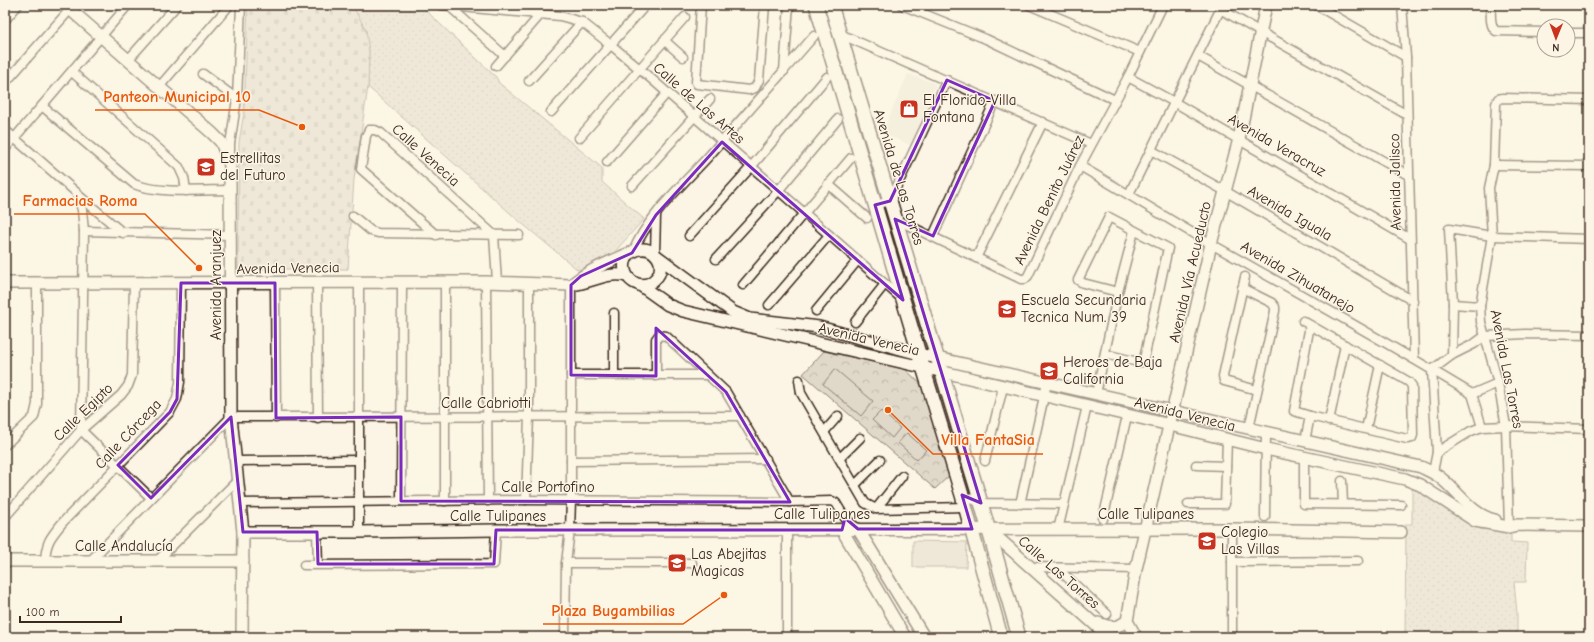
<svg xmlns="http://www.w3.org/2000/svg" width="1594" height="642" font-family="'Comic Neue',sans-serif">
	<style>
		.built { fill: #eee6d6 }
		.grass { fill: url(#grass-dots); stroke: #8e8173 }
		.forest { fill: url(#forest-crowns); stroke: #8e8173 }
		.cemetery { fill: url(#cemetery-stones); stroke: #8e8173 }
		.pitch { fill: #e0d8c8; stroke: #8e8173 }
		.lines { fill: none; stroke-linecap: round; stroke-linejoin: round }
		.street-casing { stroke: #3b2a1e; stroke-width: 11 }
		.secondary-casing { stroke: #3b2a1e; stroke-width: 14 }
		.primary-casing { stroke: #3b2a1e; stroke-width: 16 }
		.street { stroke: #fcf5e5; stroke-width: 8 }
		.secondary { stroke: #fcf5e5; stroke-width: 11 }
		.primary { stroke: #fcf5e5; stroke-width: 13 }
		.marked { fill: none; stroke: #7b2cbf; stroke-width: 3; stroke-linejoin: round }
		.labels { text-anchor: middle; stroke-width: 3; stroke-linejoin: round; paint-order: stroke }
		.poi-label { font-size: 15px; fill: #3b2a1e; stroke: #fcf5e5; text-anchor: start }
		.street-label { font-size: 15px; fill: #3b2a1e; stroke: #fcf5e5 }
		.leader { fill: none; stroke: #e8590c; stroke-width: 1.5 }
		.callout-dot { fill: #e8590c; stroke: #fcf5e5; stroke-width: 1.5 }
		.callout-label { font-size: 16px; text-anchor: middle; font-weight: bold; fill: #e8590c; stroke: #fcf5e5; stroke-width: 3; stroke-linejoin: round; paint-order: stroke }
	</style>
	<defs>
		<pattern id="grass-dots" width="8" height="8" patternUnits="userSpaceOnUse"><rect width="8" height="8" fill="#e0d8c8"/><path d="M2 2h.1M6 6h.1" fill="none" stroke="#c1baab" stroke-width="1.8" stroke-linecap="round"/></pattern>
		<pattern id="forest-crowns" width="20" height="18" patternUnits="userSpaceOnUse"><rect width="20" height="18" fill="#e0d8c8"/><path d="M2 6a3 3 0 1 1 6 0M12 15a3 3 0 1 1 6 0" fill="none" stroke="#c1baab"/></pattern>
		<pattern id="cemetery-stones" width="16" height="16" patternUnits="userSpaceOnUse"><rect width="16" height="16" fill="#e0d8c8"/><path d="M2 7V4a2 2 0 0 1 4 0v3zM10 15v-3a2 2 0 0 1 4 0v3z" fill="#c1baab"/></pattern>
	</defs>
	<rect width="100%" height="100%" fill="#fcf5e5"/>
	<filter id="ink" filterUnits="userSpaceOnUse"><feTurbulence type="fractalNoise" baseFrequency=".025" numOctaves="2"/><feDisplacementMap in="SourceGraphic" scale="8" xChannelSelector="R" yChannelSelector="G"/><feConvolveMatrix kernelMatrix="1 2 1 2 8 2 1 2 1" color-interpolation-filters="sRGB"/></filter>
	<g filter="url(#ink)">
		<path class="built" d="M908,74L936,84L911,145L882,133Z"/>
		<g class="grass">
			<path d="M352,5H420L496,77L499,83L602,168V182L644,219L609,258L603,259L578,270L518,220L368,87L369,52Z"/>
			<path d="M1412,486L1480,529L1511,531V542L1527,543L1526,582H1514L1517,613V637H1405L1406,524H1412Z"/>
		</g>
		<path class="forest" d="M824,351L905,369L925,388L951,474L935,489L803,374Z"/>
		<path class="cemetery" d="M248,5H352L366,30L369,52L368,87L354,179L348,269H238L239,142L244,112Z"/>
		<g class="pitch">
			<path d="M835,369L873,401L861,416L823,384Z"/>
			<path d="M881,411L900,428L892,438L872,420Z"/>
			<path d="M907,433L926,450L917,460L898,443Z"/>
			<path d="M913,541L967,542L966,567H913Z"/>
		</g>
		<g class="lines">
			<defs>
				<g id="street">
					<path d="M440,5L560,16L582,22L611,45L655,82L901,298"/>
					<path d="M701,5L696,82L697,84L749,90L755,88L759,80L765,5"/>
					<path d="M902,5L986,39L1115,100"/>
					<path d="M1029,5L1140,52"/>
					<path d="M1316,5L1406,57"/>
					<path d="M1402,5L1406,57L1414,359"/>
					<path d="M1491,5C1491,13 1489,26 1496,31L1544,32"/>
					<path d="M449,6L505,56"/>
					<path d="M1220,9L1407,115"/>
					<path d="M5,20L18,5"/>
					<path d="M1568,33H1589"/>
					<path d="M840,34L1091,144"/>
					<path d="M664,40L683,57"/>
					<path d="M1198,56L1408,175"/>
					<path d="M128,60L177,5"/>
					<path d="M496,66L541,14"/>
					<path d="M784,71L789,5"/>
					<path d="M72,72L179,167L184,178L186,191"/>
					<path d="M203,74L237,99"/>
					<path d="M1128,77L1174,102L1410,239"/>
					<path d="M529,81L582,22"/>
					<path d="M5,83L74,5"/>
					<path d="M159,87L228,7"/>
					<path d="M42,106L134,184C157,194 204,190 230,190"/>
					<path d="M551,112L643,8"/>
					<path d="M5,130L77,193L82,210L84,231L81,430L151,498"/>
					<path d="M579,138L685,17"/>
					<path d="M5,149L128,5"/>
					<path d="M1151,150L1225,191L1413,301"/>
					<path d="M230,160V144L237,99L241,5"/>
					<path d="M607,162L667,93"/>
					<path d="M1494,165L1589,166"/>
					<path d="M1080,166C1125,192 1168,219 1213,245C1300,294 1387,342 1472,394L1482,427"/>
					<path d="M828,184L867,218"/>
					<path d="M632,186L710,99"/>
					<path d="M77,194L123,233"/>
					<path d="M1129,194L1222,6"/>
					<path d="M875,205L890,201L947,80"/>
					<path d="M353,216L371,231L378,233L519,235"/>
					<path d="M895,219L1021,279H1025L1028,276L1080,166L1128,77L1163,5"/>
					<path d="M84,231L231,235"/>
					<path d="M436,235L361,169L366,136L369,130H375L381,133L494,235L497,282"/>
					<path d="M689,236L751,167L827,77"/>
					<path d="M933,236L995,101"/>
					<path d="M633,252C646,218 683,184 708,157C744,117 779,76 814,36"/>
					<path d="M655,254L656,215"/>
					<path d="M976,258L1043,122"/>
					<path d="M716,259L778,191L838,119"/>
					<path d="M1245,277L1223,376L1224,381L1257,390"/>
					<path d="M317,282L318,418"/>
					<path d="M486,282L488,501"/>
					<path d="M275,283L276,418"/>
					<path d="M743,285L851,158"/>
					<path d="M1242,288L1272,303L1275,307V311L1249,428"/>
					<path d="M1453,304L1480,306"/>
					<path d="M769,305L829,235"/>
					<path d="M816,311L858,260"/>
					<path d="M1303,321L1409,382L1412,386L1413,435L1412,438L1407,439L1310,416L1294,411L1310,325"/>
					<path d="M855,322L885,284"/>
					<path d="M1105,354L1138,362H1142L1144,359L1168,248L1109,217L1078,280L1083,283L1118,292"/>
					<path d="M1452,355L1453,304L1449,229L1492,236L1589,239"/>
					<path d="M571,375H707"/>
					<path d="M614,375V313"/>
					<path d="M656,376V339L659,335L666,336L726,392L790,502"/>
					<path d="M799,380L801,393L865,503L876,509L966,507"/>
					<path d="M1096,394L1118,292L1134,231"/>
					<path d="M1472,394L1498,383"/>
					<path d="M1329,421L1345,345"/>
					<path d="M1366,429L1380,365"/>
					<path d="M825,431L838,416"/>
					<path d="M1305,441L1310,416"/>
					<path d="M5,445L34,417L37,404V284"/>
					<path d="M1437,452L1471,431L1482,427L1506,426L1589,429"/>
					<path d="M1304,457V504L1401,505"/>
					<path d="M840,458L860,438"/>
					<path d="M236,461L359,460"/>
					<path d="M571,461L766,459"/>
					<path d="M985,461L1003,387"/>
					<path d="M1196,465L1226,466"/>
					<path d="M1433,472L1437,452L1432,370L1452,355L1474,344L1485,336L1525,334L1589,335"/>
					<path d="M1342,481L1343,504"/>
					<path d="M855,485L880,460"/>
					<path d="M962,495L981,503L1064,504"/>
					<path d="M526,500L529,417V283"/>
					<path d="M401,501L402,282"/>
					<path d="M445,501V282"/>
					<path d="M241,503L526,500L790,502L832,501L836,503L845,518L858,529"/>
					<path d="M1020,504L1047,383"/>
					<path d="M1188,504H1225L1227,439"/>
					<path d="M876,509L902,476"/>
					<path d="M5,517L81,430L121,395L128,386L132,375L134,284"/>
					<path d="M1265,517L1266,432"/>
					<path d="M1103,519L1127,416"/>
					<path d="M1509,527L1506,426L1498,383L1481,322L1480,306L1492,236L1489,188L1494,165L1496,104L1498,99L1503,98L1589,100"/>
					<path d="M1232,529V637"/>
					<path d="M787,530V637"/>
					<path d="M1058,530L1087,406"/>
					<path d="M317,532L318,564"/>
					<path d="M359,532V282"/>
					<path d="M91,560L231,417L740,416"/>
					<path d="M45,561C46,541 51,537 63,522L170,412L177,399L180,382L181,283"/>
					<path d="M157,561L238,480"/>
					<path d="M1232,562L1358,561"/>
					<path d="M566,563H692"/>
					<path d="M304,565L494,564L496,530"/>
					<path d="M1031,567L1136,569"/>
					<path d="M1057,568L1107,614"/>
					<path d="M565,637L566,563L570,530L571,500V285"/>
				</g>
				<g id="secondary">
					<path d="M65,5L212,133L221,142L230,165L231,417L243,532L242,637"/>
					<path d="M658,257L733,312L750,319L819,327L919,354L1421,467C1429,471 1437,474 1443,480C1460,494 1472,515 1495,520"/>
					<path d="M5,283L486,282L571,285C591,283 607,271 627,276"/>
					<path d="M571,285C588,270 610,262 630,253C634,252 636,249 641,249C650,248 657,254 660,262C661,268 660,275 655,279C639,296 613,272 630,253"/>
					<path d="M640,285L668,305L683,311L1170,425L1266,449L1405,479L1420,485L1475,521L1509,527L1517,525L1589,526"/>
					<path d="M858,529L924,637"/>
					<path d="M988,529L1109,637"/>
					<path d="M842,530L905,637"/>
					<path d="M243,532H359L496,530L1232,529L1401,532"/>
					<path d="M5,561H243"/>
					<path d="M1098,623C1111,628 1115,629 1127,621"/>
					<path d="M1136,637L1127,621L1136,569L1211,244L1239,139L1266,5"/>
				</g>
				<g id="primary">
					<path d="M816,5L923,367L962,495L1001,637"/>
					<path d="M831,5L981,503L1019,637"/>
				</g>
			</defs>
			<use href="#street" class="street-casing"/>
			<use href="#secondary" class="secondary-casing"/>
			<use href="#primary" class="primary-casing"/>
			<use href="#street" class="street"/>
			<use href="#secondary" class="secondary"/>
			<use href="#primary" class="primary"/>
		</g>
	</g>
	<path d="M0 0H1594V642H0ZM947,80L995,101L933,236L895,219L981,503L962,495L972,529H858L845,518L842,530H496L494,564H318L317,532H243L231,417L151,498L118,465L170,412L177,399L181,283H275L276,418L401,417V501L790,502L726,392L656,328V376L571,375V285L581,276L632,253L656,215L722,142L903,300L875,205L890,201Z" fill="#fcf5e5" fill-opacity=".55" fill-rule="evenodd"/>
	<path class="marked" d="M947,80L995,101L933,236L895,219L981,503L962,495L972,529H858L845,518L842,530H496L494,564H318L317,532H243L231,417L151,498L118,465L170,412L177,399L181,283H275L276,418L401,417V501L790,502L726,392L656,328V376L571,375V285L581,276L632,253L656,215L722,142L903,300L875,205L890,201Z"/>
	<defs>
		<symbol id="shop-square" viewBox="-11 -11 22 22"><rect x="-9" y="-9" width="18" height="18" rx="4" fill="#c8321e" stroke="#fcf5e5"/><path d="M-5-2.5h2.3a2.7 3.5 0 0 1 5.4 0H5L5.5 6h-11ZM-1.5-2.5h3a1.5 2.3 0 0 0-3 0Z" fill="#fff"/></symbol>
		<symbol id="school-square" viewBox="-11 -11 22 22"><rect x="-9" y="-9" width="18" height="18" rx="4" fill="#c8321e" stroke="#fcf5e5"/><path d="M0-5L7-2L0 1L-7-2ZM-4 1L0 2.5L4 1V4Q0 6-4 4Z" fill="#fff"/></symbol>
	</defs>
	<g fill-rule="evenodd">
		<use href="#shop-square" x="898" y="98" width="22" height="22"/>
		<use href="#school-square" x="195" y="156" width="22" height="22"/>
		<use href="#school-square" x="996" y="298" width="22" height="22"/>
		<use href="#school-square" x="1038" y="360" width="22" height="22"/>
		<use href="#school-square" x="1196" y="530" width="22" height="22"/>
		<use href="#school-square" x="666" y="552" width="22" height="22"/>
	</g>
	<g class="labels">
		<g class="poi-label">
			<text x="923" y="105">El Florido-Villa<tspan x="923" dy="17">Fontana</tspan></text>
			<text x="220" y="163">Estrellitas<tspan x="220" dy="17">del Futuro</tspan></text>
			<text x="1021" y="305">Escuela Secundaria<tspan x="1021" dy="17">Tecnica Num. 39</tspan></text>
			<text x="1063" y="367">Heroes de Baja<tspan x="1063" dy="17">California</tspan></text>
			<text x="1221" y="537">Colegio<tspan x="1221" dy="17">Las Villas</tspan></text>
			<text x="691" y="559">Las Abejitas<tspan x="691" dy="17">Magicas</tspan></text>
		</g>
		<g class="street-label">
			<text transform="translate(699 103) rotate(41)" y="5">Calle de Las Artes</text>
			<text transform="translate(1277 145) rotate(30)" y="5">Avenida Veracruz</text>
			<text transform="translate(426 155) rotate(42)" y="5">Calle Venecia</text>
			<text transform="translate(899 177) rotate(73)" y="5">Avenida de Las Torres</text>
			<text transform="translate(1395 182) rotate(-91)" y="5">Avenida Jalisco</text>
			<text transform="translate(1049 200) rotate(-64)" y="5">Avenida Benito Juárez</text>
			<text transform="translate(1290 213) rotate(30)" y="5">Avenida Iguala</text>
			<text transform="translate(288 268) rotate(-1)" y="5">Avenida Venecia</text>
			<text transform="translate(1190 272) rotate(-77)" y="5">Avenida Vía Acueducto</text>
			<text transform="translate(1298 277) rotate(30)" y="5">Avenida Zihuatanejo</text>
			<text transform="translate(216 285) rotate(-90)" y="5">Avenida Aranjuez</text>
			<text transform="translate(869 339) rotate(13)" y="5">Avenida Venecia</text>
			<text transform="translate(1507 369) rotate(79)" y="5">Avenida Las Torres</text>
			<text x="486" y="408">Calle Cabriotti</text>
			<text transform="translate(83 412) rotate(-44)" y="5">Calle Egipto</text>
			<text transform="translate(1185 414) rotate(14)" y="5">Avenida Venecia</text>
			<text transform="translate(128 434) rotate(-47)" y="5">Calle Córcega</text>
			<text x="548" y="492">Calle Portofino</text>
			<text x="822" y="519">Calle Tulipanes</text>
			<text x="1146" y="519">Calle Tulipanes</text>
			<text x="498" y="521">Calle Tulipanes</text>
			<text x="124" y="551">Calle Andalucía</text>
			<text transform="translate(1059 572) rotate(41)" y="5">Calle Las Torres</text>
		</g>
	</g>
	<path class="leader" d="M302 127L259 110H95M199 268L145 214H14M888 410L933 454H1043M724 595L683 624H543"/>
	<g class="callout-dot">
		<circle cx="302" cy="127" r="4"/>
		<circle cx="199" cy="268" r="4"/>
		<circle cx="888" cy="410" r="4"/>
		<circle cx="724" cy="595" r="4"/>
	</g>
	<g class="callout-label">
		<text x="177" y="102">Panteon Municipal 10</text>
		<text x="80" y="206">Farmacias Roma</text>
		<text x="988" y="445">Villa FantaSia</text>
		<text x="613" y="616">Plaza Bugambilias</text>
	</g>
	<rect width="1594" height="642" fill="none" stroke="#fcf5e5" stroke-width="20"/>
	<rect x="10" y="10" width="1574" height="622" fill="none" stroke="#3b2a1e" stroke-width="1.5" filter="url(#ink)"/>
	<g transform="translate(1556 38) rotate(181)"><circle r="19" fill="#fcf5e5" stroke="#afa495"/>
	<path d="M0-3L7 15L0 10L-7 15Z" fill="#c8321e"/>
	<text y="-6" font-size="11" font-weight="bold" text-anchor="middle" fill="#3b2a1e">N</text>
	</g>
	<path d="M20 616v6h101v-6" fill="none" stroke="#3b2a1e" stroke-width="2"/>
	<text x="26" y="616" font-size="12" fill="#3b2a1e" stroke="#fcf5e5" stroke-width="3" paint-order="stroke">100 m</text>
</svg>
